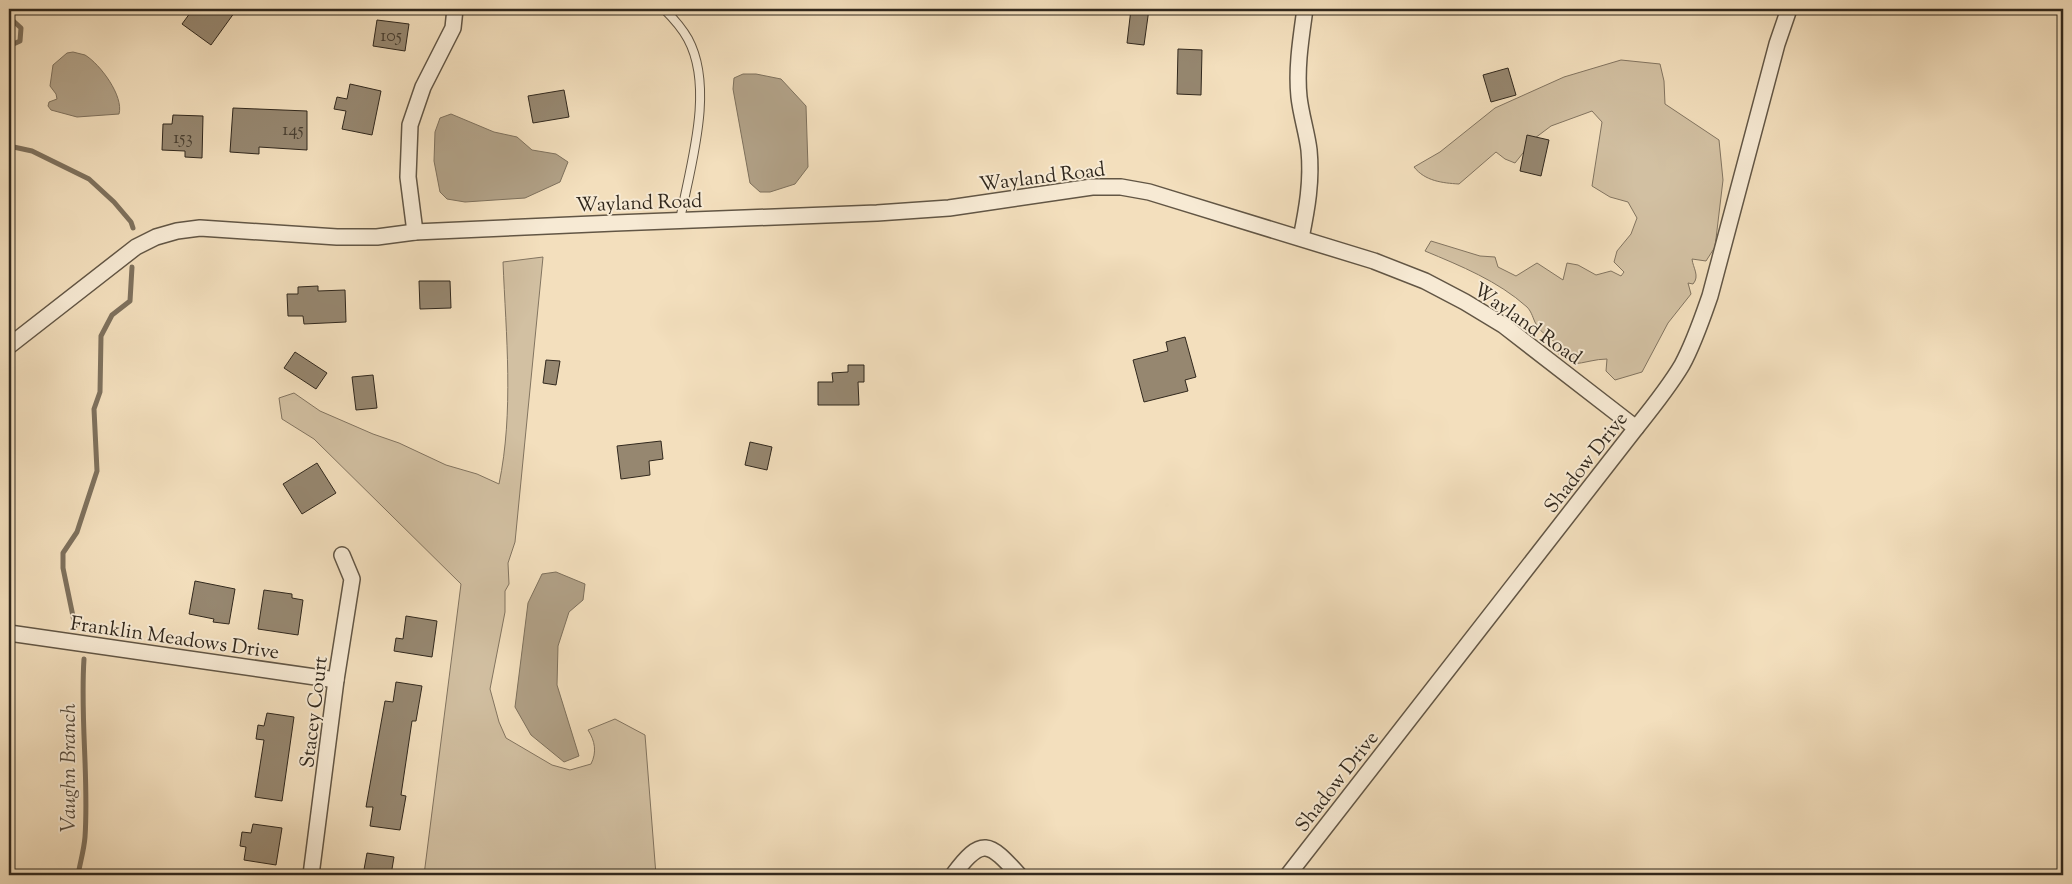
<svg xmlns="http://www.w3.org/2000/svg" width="2072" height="884" font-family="'Sorts Mill Goudy',serif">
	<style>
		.green { fill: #d2c0a2; stroke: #827460 }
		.water { fill: #b1a187; stroke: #7e715d }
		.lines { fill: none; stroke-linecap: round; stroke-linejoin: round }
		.stream { stroke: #7e715d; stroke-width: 5 }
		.building { fill: #968770; stroke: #31281d }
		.lane-casing { stroke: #625645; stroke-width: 10 }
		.street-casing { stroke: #625645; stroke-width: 18 }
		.lane { stroke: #f7ead4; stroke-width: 8 }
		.street { stroke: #f7ead4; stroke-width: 15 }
		.labels { text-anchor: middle; stroke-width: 4; stroke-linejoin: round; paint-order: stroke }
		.number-label { font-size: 18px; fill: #4a4032 }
		.street-label { font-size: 20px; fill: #31281d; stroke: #f7ead4 }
		.water-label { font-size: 21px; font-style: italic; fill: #574c3d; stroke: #f7ead4 }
	</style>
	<rect width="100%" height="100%" fill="#f3dfbd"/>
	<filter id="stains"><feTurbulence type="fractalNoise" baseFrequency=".004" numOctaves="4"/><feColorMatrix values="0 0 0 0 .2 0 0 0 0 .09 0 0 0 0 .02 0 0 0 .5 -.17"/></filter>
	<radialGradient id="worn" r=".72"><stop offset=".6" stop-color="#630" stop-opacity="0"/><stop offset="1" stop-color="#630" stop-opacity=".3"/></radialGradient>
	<g class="green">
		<path d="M1621,60L1660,64L1664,81L1665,104L1719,140L1723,180L1715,247L1706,261L1692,259C1693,268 1700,276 1693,284L1688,283L1691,294L1668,323L1642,372L1615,380L1606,371L1607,359C1595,359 1585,363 1573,364L1570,360L1559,355V345C1551,339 1541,333 1536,324C1533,319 1532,312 1527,307C1498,281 1461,266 1425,251L1431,241L1480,256L1495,257L1498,267L1516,276L1537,263L1563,280L1567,263L1578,265L1596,275L1611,271L1621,276L1624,272L1614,262L1617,251L1631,234L1637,218L1628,202L1610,197L1592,186L1602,122L1592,111L1551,126L1535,138L1515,163L1505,159L1496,152L1459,184C1442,183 1425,181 1414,167L1440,152L1495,108L1564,77Z"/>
		<path d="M543,257L515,542L508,563L509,584L505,591V612L490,689L499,722L506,738L552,765L570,770L591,764C597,752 595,741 588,730L615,719L645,735L656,875H424L461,584L314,439L282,419L279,398L294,393L320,411L373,434L399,443L446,465L477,474L499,484C514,412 506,335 503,262Z"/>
	</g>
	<g class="water">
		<path d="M73,52C77,53 81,54 85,55C100,64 124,96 119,114L77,117L51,110L48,106L49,102L57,99L56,94L50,86L53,65L67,53Z"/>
		<path d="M743,74H756L781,79L806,106L808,167L795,184L770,192H760L750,183L733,89L734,78Z"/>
		<path d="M451,114L494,132L517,137L532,150L556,154L568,162L560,182L525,198L465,202L447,199L440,192L434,161L435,132L440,118Z"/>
		<path d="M556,572L585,584L583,600L569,612L558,646L557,685L579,756L564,762L531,735L515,707L528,603L542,574Z"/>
	</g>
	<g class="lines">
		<g class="stream">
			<path d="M9,17L21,28L20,41L9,46"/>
			<path d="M9,146L32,151L89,179L114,202L131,222L133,228"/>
			<path d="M75,626L63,568V553L77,532L97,471L94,409L100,392L101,336L112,315L130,301L132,267"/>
			<path d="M78,875C80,863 84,850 85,837C89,778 80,719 84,659"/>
		</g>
	</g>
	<g class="building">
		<path d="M193,9H237L211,45L182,24Z"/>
		<path d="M1131,9H1149L1144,45L1127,43Z"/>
		<path d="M377,20L409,24L405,51L373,46Z"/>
		<path d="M1178,49L1202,50L1201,95L1177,94Z"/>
		<path d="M1508,68L1516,95L1491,102L1483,75Z"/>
		<path d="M350,84L381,91L372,135L342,129L346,111L334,109L337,97L347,99Z"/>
		<path d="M564,90L569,117L533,123L528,96Z"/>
		<path d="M233,108L307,111V150L259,147V154L230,152Z"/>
		<path d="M173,115L203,116L202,158L185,157V151L162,150L163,124H172Z"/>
		<path d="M1527,135L1549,140L1541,176L1520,171Z"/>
		<path d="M419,281H450L451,308L420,309Z"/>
		<path d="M318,286V291L345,290L346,322L304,324L303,316H288L287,294H298V287Z"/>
		<path d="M1185,337L1196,377L1185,380L1188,391L1144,402L1133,360L1168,351L1166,342Z"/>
		<path d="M295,352L327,373L316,389L284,368Z"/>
		<path d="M546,360L560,361L556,385L543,383Z"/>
		<path d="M848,365H864V382H858L859,405H818V382H833L832,373L848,372Z"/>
		<path d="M373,375L377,408L356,410L352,377Z"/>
		<path d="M661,441L663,459L649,461L650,475L621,479L617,446Z"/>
		<path d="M750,442L772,447L767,470L745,465Z"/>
		<path d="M317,463L336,493L302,514L283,484Z"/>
		<path d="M195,581L235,589L229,624L213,622L214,619L189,614Z"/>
		<path d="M264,590L292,594V598L303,600L298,635L258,629Z"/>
		<path d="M406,616L437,621L432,657L394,651L396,638L403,639Z"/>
		<path d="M396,682L422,686L416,721H412L401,795L406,796L400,830L370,826L373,807H366L385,701L393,702Z"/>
		<path d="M267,713L294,717L282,801L255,797L264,740L256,739L258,725L264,726Z"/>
		<path d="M253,824L282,828L276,865L244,860L246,847L240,846L242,832L251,833Z"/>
		<path d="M367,853L394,857L391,875H363Z"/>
	</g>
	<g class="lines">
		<defs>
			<path id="lane" d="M664,9C673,18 682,28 688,39C715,89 690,166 680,220"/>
			<g id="street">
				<path d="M415,232L408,177L410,125L423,87L453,28L455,9"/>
				<path d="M1301,238C1307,209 1312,181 1309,150C1307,133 1301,115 1299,97C1296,68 1301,38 1305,9"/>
				<path d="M9,346L136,247L156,237L177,231L200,228L337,237H377L415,232L615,223L877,213L949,208L1092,187H1121L1149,192L1374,261L1425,281L1465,302L1503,325L1636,428"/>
				<path d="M9,633L336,680"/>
				<path d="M311,875L336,680L352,579L342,555"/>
				<path d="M953,875C982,836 989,842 1019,875"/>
				<path d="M1288,875L1636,428C1652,408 1669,387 1682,365C1694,343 1702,319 1710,296L1777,44L1789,9"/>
			</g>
		</defs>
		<use href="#lane" class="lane-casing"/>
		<use href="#street" class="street-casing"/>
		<use href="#lane" class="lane"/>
		<use href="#street" class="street"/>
	</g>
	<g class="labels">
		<g class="number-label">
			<text x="391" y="41">105</text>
			<text x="293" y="135">145</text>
			<text x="183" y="143">153</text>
		</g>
		<g class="street-label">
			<text transform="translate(1042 176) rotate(-7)" y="7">Wayland Road</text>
			<text transform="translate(639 202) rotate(-2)" y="7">Wayland Road</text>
			<text transform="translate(1528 323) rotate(35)" y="7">Wayland Road</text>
			<text transform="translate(1585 462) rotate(-52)" y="7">Shadow Drive</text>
			<text transform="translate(175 637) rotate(8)" y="7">Franklin Meadows Drive</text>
			<text transform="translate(313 712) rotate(-83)" y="7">Stacey Court</text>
			<text transform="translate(1336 781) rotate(-52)" y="7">Shadow Drive</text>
		</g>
		<g class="water-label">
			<text transform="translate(68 768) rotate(-90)" y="7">Vaughn Branch</text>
		</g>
	</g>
	<rect width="2072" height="884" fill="none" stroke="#f3dfbd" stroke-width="30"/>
	<rect x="10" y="10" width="2052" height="864" fill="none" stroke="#31281d" stroke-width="2.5"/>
	<rect x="15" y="15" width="2042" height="854" fill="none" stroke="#31281d"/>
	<rect width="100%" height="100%" filter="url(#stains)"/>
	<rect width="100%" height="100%" fill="url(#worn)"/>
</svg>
